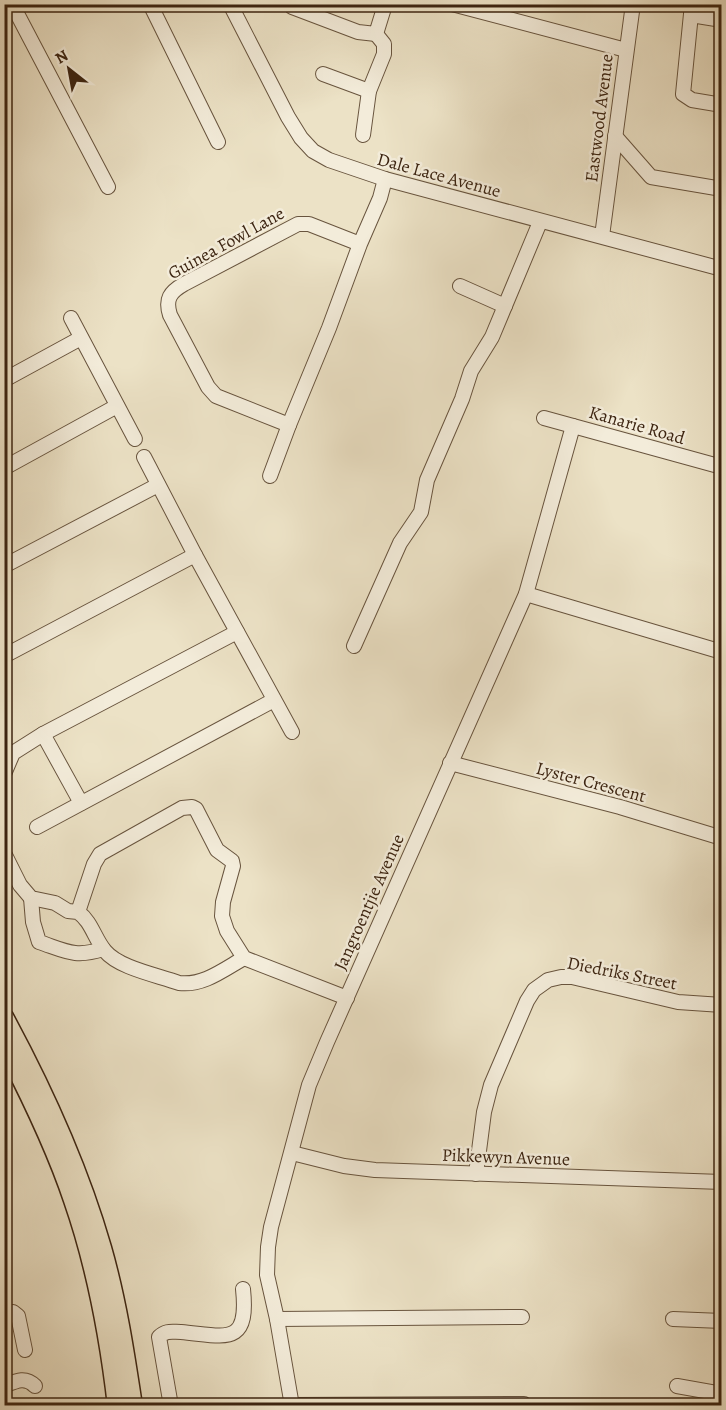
<svg xmlns="http://www.w3.org/2000/svg" width="726" height="1410" font-family="Alegreya,serif">
	<style>
		.lines { fill: none; stroke-linecap: round; stroke-linejoin: round }
		.minor-casing { stroke: #68543e; stroke-width: 16 }
		.major-casing { stroke: #3c2411; stroke-width: 21 }
		.minor { stroke: #f3ecda; stroke-width: 14 }
		.major { stroke: #ece2c6; stroke-width: 18 }
		.labels { text-anchor: middle; stroke-width: 5; stroke-linejoin: round; paint-order: stroke }
		.street-label { font-size: 18px; fill: #3c2411; stroke: #f3ecda }
	</style>
	<rect width="100%" height="100%" fill="#ece2c6"/>
	<filter id="stains"><feTurbulence type="fractalNoise" baseFrequency=".00333" numOctaves="4"/><feColorMatrix values="0 0 0 0 .2 0 0 0 0 .09 0 0 0 0 .02 0 0 0 .5 -.17"/></filter>
	<radialGradient id="worn" r=".72"><stop offset=".6" stop-color="#630" stop-opacity="0"/><stop offset="1" stop-color="#630" stop-opacity=".3"/></radialGradient>
	<g class="lines">
		<defs>
			<g id="minor">
				<path d="M12,4L108,187"/>
				<path d="M150,4L218,142"/>
				<path d="M230,4L288,117L301,138L313,151L329,160L385,179L722,269"/>
				<path d="M452,4L626,50"/>
				<path d="M692,4L683,94L692,100L722,105"/>
				<path d="M292,7L358,32L376,34L384,8L386,4"/>
				<path d="M691,15L722,20"/>
				<path d="M323,74L369,91"/>
				<path d="M363,135L369,91L384,54V44L376,34"/>
				<path d="M615,136L651,177L722,189"/>
				<path d="M602,236L633,4"/>
				<path d="M360,244L329,328L289,425L216,396L208,387L170,315C165,299 170,292 184,284L298,224H309L360,244L380,198L385,179"/>
				<path d="M460,286L505,306"/>
				<path d="M71,318L135,439"/>
				<path d="M4,380L81,338"/>
				<path d="M544,418L722,467"/>
				<path d="M144,457L195,555L292,732"/>
				<path d="M4,468L117,406"/>
				<path d="M270,476L289,425"/>
				<path d="M4,566L158,485"/>
				<path d="M526,594L722,652"/>
				<path d="M354,646L400,543L421,512L427,480L462,399L471,371L492,337L540,222"/>
				<path d="M4,656L195,555"/>
				<path d="M43,734L237,632"/>
				<path d="M450,763L620,807L722,838"/>
				<path d="M4,774L13,753L43,734L81,803"/>
				<path d="M37,827L274,700"/>
				<path d="M4,853L20,885L31,898L55,903L68,911L78,912C92,922 94,938 105,951C119,968 157,975 179,983C203,986 223,970 244,958"/>
				<path d="M31,898L33,922L39,942C66,951 75,958 103,949"/>
				<path d="M78,912L94,864L100,854L182,808L192,807L196,809L217,850L232,861L233,866L223,902L222,916L227,931L244,958L347,998"/>
				<path d="M292,1153L344,1166L375,1170L722,1182"/>
				<path d="M476,1174L484,1112L491,1085L527,1001L534,990L548,980L561,977H572L678,1002L722,1005"/>
				<path d="M4,1314L13,1312L18,1316L25,1350"/>
				<path d="M277,1319L522,1317"/>
				<path d="M673,1319L722,1321"/>
				<path d="M4,1386C16,1381 25,1376 35,1386"/>
				<path d="M677,1386L722,1394"/>
				<path d="M292,1405L524,1404"/>
				<path d="M171,1406L159,1337C166,1330 172,1332 181,1332C226,1336 249,1347 243,1289"/>
				<path d="M292,1406L277,1319L267,1275L268,1247L271,1227L309,1085L327,1042L526,594L573,426"/>
			</g>
			<g id="major">
				<path d="M4,1017C44,1091 79,1168 102,1248C117,1300 125,1353 133,1406"/>
				<path d="M4,1045C30,1095 55,1146 73,1200C96,1266 109,1336 117,1406"/>
			</g>
		</defs>
		<use href="#minor" class="minor-casing"/>
		<use href="#major" class="major-casing"/>
		<use href="#minor" class="minor"/>
		<use href="#major" class="major"/>
	</g>
	<g class="labels">
		<g class="street-label">
			<text transform="translate(599 118) rotate(-83)" y="6">Eastwood Avenue</text>
			<text transform="translate(439 175) rotate(15)" y="6">Dale Lace Avenue</text>
			<text transform="translate(226 243) rotate(-29)" y="6">Guinea Fowl Lane</text>
			<text transform="translate(637 425) rotate(16)" y="6">Kanarie Road</text>
			<text transform="translate(591 782) rotate(15)" y="6">Lyster Crescent</text>
			<text transform="translate(369 902) rotate(-66)" y="6">Jangroentjie Avenue</text>
			<text transform="translate(622 973) rotate(11)" y="6">Diedriks Street</text>
			<text transform="translate(506 1157) rotate(2)" y="6">Pikkewyn Avenue</text>
		</g>
	</g>
	<rect width="726" height="1410" fill="none" stroke="#ece2c6" stroke-width="24"/>
	<rect x="6" y="6" width="714" height="1398" fill="none" stroke="#3c2411" stroke-width="3"/>
	<rect x="12" y="12" width="702" height="1386" fill="none" stroke="#3c2411" stroke-width="1.5"/>
	<g transform="translate(69 69) rotate(329)" stroke="#f3ecda" stroke-width="4.5" paint-order="stroke">
	<path d="M0-4.5L10 22L0 15L-10 22Z" fill="#3c2411"/>
	<text y="-9" font-size="16" font-weight="bold" text-anchor="middle" fill="#3c2411">N</text>
	</g>
	<rect width="100%" height="100%" filter="url(#stains)"/>
	<rect width="100%" height="100%" fill="url(#worn)"/>
</svg>
